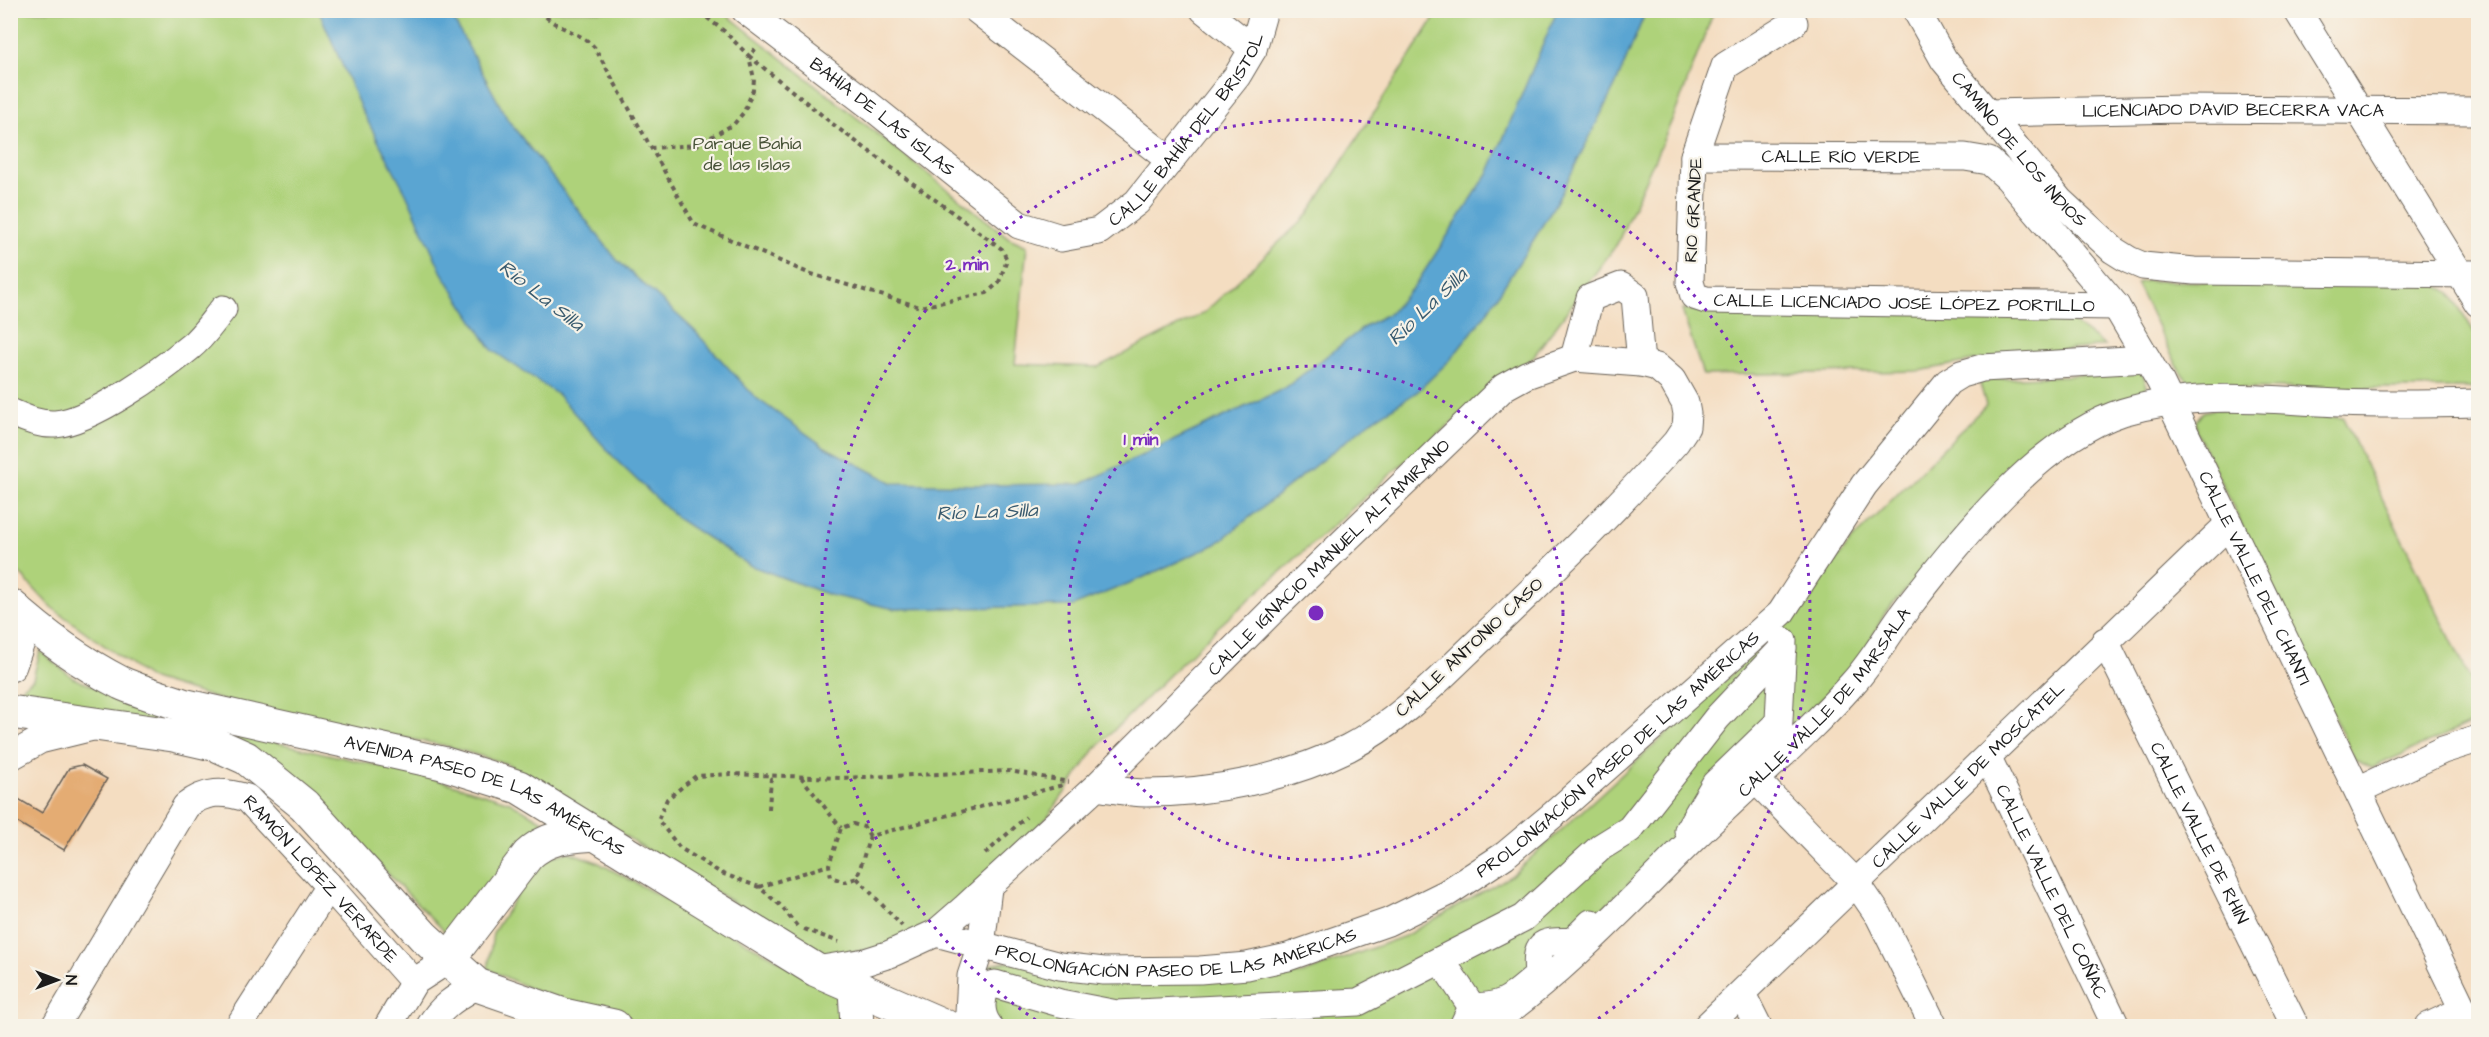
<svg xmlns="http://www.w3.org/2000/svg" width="2489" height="1037" font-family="'Architects Daughter',sans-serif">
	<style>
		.green { fill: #aed27a; stroke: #65774b; stroke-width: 1.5 }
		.water { fill: #5aa5d2; stroke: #3b6077; stroke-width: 1.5 }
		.building { fill: #e4ac73 }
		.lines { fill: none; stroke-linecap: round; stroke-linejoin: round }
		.minor-casing { stroke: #686056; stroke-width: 29 }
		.major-casing { stroke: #686056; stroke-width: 35 }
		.path { stroke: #686056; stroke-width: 4; stroke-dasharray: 4.5 4.5; stroke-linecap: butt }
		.minor { stroke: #fff; stroke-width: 27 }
		.major { stroke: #fff; stroke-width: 33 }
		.ring { fill: none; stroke: #7b2cbf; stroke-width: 3; stroke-dasharray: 3 6 }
		.labels { text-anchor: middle; stroke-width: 4.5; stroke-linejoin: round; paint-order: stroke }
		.street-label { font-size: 18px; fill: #1c1c1c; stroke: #f7f3e8 }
		.park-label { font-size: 18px; fill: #485338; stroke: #f7f3e8 }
		.water-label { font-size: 20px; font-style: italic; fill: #385a6e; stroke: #f7f3e8 }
		.centre { fill: #7b2cbf; stroke: #f7f3e8; stroke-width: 3 }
		.ring-label { font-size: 18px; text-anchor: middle; font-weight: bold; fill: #7b2cbf; stroke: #f7f3e8; stroke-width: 4.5; stroke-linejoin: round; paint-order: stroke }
	</style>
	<rect width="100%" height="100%" fill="#f7f3e8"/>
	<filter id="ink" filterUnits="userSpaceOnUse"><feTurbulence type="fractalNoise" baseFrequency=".0167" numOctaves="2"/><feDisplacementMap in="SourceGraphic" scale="12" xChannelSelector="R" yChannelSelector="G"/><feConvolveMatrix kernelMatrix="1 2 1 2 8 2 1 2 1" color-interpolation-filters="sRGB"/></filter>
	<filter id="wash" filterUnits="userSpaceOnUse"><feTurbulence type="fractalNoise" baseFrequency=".008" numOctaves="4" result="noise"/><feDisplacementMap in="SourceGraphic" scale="24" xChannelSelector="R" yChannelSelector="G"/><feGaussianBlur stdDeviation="1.35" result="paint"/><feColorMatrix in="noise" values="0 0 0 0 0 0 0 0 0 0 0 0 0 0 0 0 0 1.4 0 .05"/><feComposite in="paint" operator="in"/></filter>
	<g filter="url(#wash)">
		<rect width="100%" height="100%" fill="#f4ddc1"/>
		<g class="green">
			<path d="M10,11H722L1009,238L1027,246L1015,364L1098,367L1204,313L1308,215L1439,11H1714L1676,111L1617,244L1533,357L1417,451L1217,628L1095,749L1048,817L942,919L889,947L820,956L508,764L443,745L262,712L149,678L51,607L10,563Z"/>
			<path d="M2146,281L2437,284L2450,293L2478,338V388H2193L2180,371L2136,283Z"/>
			<path d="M1682,310L2059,312L2105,346L1983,359L1919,371L1703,375Z"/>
			<path d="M2142,372L2147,386L2143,393L2101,405L2022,462L1885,613L1861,658L1776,748L1534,972L1463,1026H991L980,973L990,965L1005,962L1179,981L1302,974L1405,936L1511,876L1771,638L1802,605L1851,541L1986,405L1979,380Z"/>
			<path d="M2215,409L2343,418L2478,695V720L2372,768L2355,760L2197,432L2196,421L2203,412Z"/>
			<path d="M40,651L73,678L147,708L249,736L432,778L510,802L551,826L448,935L289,773L11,697L33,679Z"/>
			<path d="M569,852L597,862L844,995L845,1026H651L535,991L488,969L493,933L516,896L546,858Z"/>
		</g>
		<path class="water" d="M319,11H449L508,120L617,260L693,329L755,397L825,447L893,483L980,485L1081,484L1285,388L1367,325L1390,313L1416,284L1489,172L1557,11H1646L1617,82L1561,194L1536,236L1486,314L1451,359L1417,392L1370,422L1216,544L1142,578L1073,606L895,609L829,595L749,565L678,519L619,463L558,395L492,350L442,273L406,193L360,107Z"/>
		<g id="blocks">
			<path class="building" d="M82,765L107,779L64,850L10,818V794L42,813L69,768Z"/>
		</g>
	</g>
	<g filter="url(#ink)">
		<use href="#blocks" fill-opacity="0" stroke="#686056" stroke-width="1.5"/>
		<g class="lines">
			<defs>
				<g id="minor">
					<path id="s1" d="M745,10L868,104L1019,225L1061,238L1099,231L1137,202L1237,76L1253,49L1264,10"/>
					<path d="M977,10L1171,161"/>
					<path d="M1204,10L1253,49"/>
					<path id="s2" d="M1916,10L1944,60L2060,201L2113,250L2129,260L2143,266L2194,271L2478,274"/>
					<path d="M2297,10L2478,303"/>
					<path id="s3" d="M1794,23L1725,66L1694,156L1690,282L1694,296L1706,300L2116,306"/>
					<path id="s4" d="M1987,113L2183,109L2478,111"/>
					<path id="s5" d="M1694,156L1965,157L1989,161L2008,178L2116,306L2160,381L2471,1026"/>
					<path d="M1574,358L1590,298L1621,286L1635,296L1641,363"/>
					<path d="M10,412C24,418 39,425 55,424C92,421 161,371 190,347C203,337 213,321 223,309"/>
					<path id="s6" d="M2105,641L2295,1026"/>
					<path d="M1778,740L1783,641"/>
					<path d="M10,757L40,740L93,727"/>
					<path id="s7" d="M1988,758L2116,1026"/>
					<path d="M1756,780L1857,884L1879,916L1934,1026"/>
					<path d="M2358,790L2443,750L2478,739"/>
					<path d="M1688,830L1715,784L1778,723"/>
					<path id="s8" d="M936,933L1060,966L1104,971L1200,970L1247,966L1288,957L1388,922L1447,893L1505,855L1554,814L1781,613L1864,485L1948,382L1961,374L1982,368L2147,359"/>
					<path d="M1441,960L1472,1007L1463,1026"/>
					<path id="s9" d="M816,970L865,962L890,954L936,933L966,907L1096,787L1280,603L1504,387L1526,375L1574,358L1641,363L1657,367L1672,380L1685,403L1687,414L1686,427L1676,442C1615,511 1548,575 1481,639C1440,678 1399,722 1348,748C1287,778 1213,793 1146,793C1130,793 1112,789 1096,787"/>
					<path d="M1742,994L1758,1026"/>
					<path d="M1472,1007C1507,1007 1512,997 1538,976C1535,940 1541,942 1573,941L1591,923"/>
					<path d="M969,1013L971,976L981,946L988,888"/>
					<path id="s10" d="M55,1026L186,806C206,790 223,791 247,798L329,886L414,982"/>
					<path d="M239,1026L329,886"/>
					<path d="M388,1026L414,982L448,960"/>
					<path d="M430,1026C441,1006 457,997 477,985"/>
					<path d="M989,1026C980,1015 980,999 987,986L995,984L1060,1003L1117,1014L1358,1002L1523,918L1601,847L1630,829L1717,718L1783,648"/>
					<path id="s11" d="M1488,1026C1564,972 1629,902 1696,836C1748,785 1804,738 1853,683C1874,660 1889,632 1908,607C1961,539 2039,439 2123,412C2195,390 2267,400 2341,403C2387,405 2433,404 2478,403"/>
					<path id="s12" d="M1707,1026L2229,524"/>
					<path d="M2429,1026L2463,1010"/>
				</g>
				<g id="major">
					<path id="s13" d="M10,605C43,635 82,663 121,683C141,692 163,698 183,705L442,763L519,787L816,970L945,1026"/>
					<path d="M10,665L20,636L16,610"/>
					<path d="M10,712L173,735L217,745L246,758L304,805L424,937L477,985L564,1015L614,1026"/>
					<path d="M448,960L528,855C548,836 569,836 596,834"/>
					<path d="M855,989L857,1026"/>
				</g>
			</defs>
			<use href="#minor" class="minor-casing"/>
			<use href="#major" class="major-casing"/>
			<g class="path">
				<path d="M540,10C553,29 581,31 595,48L694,224L808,273L920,307L987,293L999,282L1007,260L1002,249L839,129L749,56L757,47"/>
				<path d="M650,148L697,145L734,124L744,112L753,90L754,79L749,56L724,31L697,10"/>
				<path d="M801,777L841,828"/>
				<path d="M769,809L771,777"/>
				<path d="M870,836L857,878L845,882L831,877L829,865L841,828L853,824L864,827L870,836L1063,785"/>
				<path d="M985,854L1026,817"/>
				<path d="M857,878L902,926"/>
				<path d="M759,887L829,865"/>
				<path d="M797,926L780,905L759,887L721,873L680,848L658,820L667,799L696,776L731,774L841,778L1010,771L1069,782"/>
				<path d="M804,929L839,942"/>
			</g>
			<use href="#minor" class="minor"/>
			<use href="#major" class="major"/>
		</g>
	</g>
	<g class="ring">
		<circle cx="1316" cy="613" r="247"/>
		<path d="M1043 1025A494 494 0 1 1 1589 1025"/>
	</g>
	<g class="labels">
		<g class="street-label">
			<text dy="6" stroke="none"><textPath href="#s4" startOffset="246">LICENCIADO DAVID BECERRA VACA</textPath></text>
			<text dy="6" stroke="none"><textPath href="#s1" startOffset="174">BAHÍA DE LAS ISLAS</textPath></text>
			<text dy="6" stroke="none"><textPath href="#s1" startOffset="566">CALLE BAHÍA DEL BRISTOL</textPath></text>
			<text dy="6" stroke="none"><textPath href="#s2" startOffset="174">CAMINO DE LOS INDIOS</textPath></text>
			<text dy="6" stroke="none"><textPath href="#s5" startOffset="147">CALLE RÍO VERDE</textPath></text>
			<text transform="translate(1693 210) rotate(-87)" y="6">RIO GRANDE</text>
			<text dy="6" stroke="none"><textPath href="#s3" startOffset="528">CALLE LICENCIADO JOSÉ LÓPEZ PORTILLO</textPath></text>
			<text dy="6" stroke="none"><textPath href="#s9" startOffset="670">CALLE IGNACIO MANUEL ALTAMIRANO</textPath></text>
			<text dy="6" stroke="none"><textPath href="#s5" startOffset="794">CALLE VALLE DEL CHANTI</textPath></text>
			<text transform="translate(1469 647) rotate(-43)" y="6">CALLE ANTONIO CASO</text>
			<text dy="6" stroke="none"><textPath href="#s11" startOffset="468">CALLE VALLE DE MARSALA</textPath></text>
			<text dy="6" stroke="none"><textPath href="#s8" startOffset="750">PROLONGACIÓN PASEO DE LAS AMÉRICAS</textPath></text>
			<text dy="6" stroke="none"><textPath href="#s12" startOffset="362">CALLE VALLE DE MOSCATEL</textPath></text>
			<text dy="6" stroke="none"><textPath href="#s13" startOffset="519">AVENIDA PASEO DE LAS AMÉRICAS</textPath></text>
			<text dy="6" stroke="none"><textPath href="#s6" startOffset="214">CALLE VALLE DE RHIN</textPath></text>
			<text dy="6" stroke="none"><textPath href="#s10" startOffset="430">RAMÓN LÓPEZ VERARDE</textPath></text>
			<text dy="6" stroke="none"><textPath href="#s7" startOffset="148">CALLE VALLE DEL COÑAC</textPath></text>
			<text dy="6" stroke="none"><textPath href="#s8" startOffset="246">PROLONGACIÓN PASEO DE LAS AMÉRICAS</textPath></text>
		</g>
		<g class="park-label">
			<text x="747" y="149">Parque Bahía<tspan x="747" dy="21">de las Islas</tspan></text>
		</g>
		<g class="water-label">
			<text transform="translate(542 295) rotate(38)" y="7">Río La Silla</text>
			<text transform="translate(1427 306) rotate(-44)" y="7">Río La Silla</text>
			<text transform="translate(987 511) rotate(-2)" y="7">Río La Silla</text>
		</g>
	</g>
	<circle cx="1316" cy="613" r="9" class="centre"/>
	<g class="ring-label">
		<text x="967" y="270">2 min</text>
		<text x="1141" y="445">1 min</text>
	</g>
	<rect width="2489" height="1037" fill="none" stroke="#f7f3e8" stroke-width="36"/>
	<g transform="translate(57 980) rotate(90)" stroke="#f7f3e8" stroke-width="4.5" paint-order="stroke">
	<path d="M0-4.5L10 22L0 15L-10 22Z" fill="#1c1c1c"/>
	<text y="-9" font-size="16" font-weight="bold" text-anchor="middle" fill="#1c1c1c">N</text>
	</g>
</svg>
